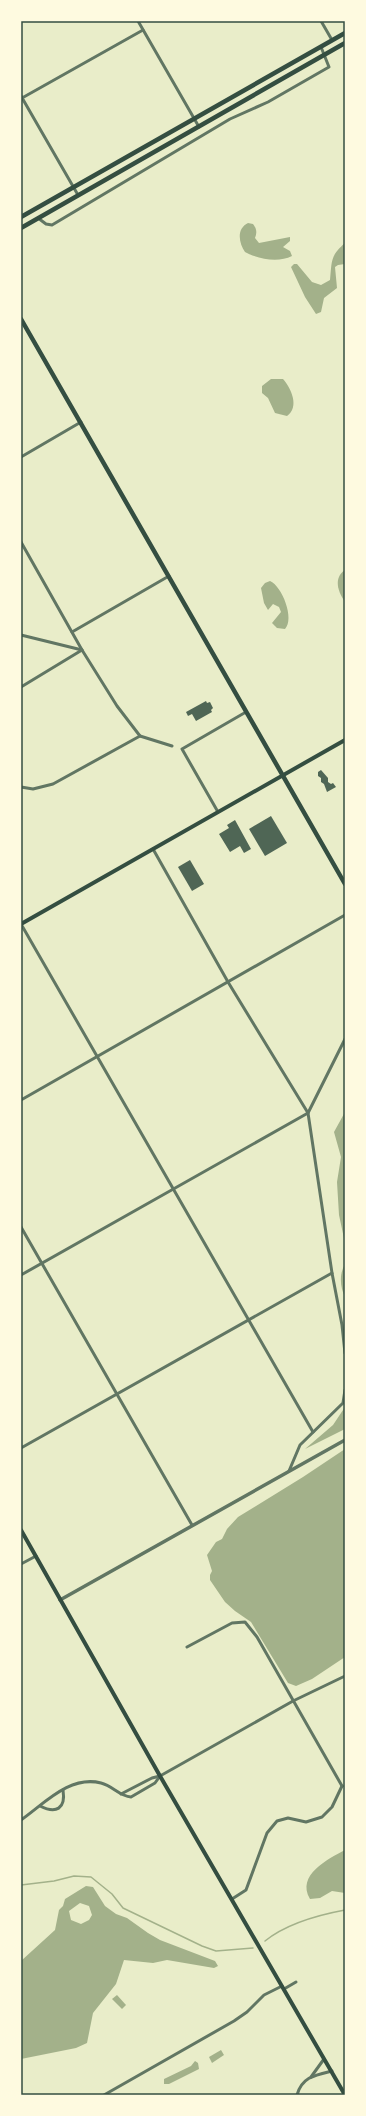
<svg xmlns="http://www.w3.org/2000/svg" width="366" height="2116" font-family="'PT Sans',sans-serif">
	<style>
		.water { fill: #a3b18a; fill-rule: evenodd }
		.lines { fill: none; stroke-linecap: round; stroke-linejoin: round }
		.stream { stroke: #a3b18a; stroke-width: 1.5 }
		.building { fill: #4f6655 }
		.minor { stroke: #617663; stroke-width: 3 }
		.tertiary { stroke: #617663; stroke-width: 3.5 }
		.secondary { stroke: #344e41; stroke-width: 4 }
		.primary { stroke: #344e41; stroke-width: 4.5 }
		.neatline { fill: none; stroke: #344e41; stroke-width: 1.5 }
	</style>
	<rect width="100%" height="100%" fill="#e9edc9"/>
	<g class="water">
		<path d="M248,223L253,224C257,229 257,233 255,238L259,243L290,237V241L283,247L290,251L292,256C278,263 258,259 245,252C239,243 236,229 248,223Z"/>
		<path d="M345,243V264L338,265L335,267L337,288L324,298L321,312L316,314L305,297L291,267L294,264H297L312,282L321,285L330,280C332,261 330,256 345,243Z"/>
		<path d="M271,379H283C291,388 300,407 287,416L275,413L268,398L262,393V386Z"/>
		<path d="M345,570V602C338,592 333,578 345,570Z"/>
		<path d="M270,581C282,586 295,619 285,629L277,628L272,623L281,612L279,607L273,604L268,610L264,603L261,588L265,583Z"/>
		<path d="M345,1112V1243L339,1215L337,1182L341,1157L334,1132Z"/>
		<path d="M345,1264V1297C340,1287 339,1274 345,1264Z"/>
		<path d="M345,1407V1429L305,1449L333,1425Z"/>
		<path d="M345,1449V1657L312,1679L296,1686L288,1683L251,1622L235,1611L225,1602L210,1580V1575L212,1571L207,1555L216,1542L222,1539L227,1529L238,1517L303,1477Z"/>
		<path d="M345,1850V1893L332,1891L320,1898L310,1899C296,1875 328,1859 345,1850Z"/>
		<path d="M86,1886L93,1887L105,1906L116,1914L127,1918L148,1933L160,1940L215,1961L218,1966L214,1968L167,1960L153,1963L124,1960L116,1984L93,2013L87,2043L76,2048L21,2059V1961L55,1930L59,1910L63,1906L65,1899ZM80,1903L89,1906L92,1915L89,1920L81,1924L71,1920L69,1911Z"/>
		<path d="M117,1995L126,2005L122,2009L112,1999Z"/>
		<path d="M221,2050L224,2055L212,2063L209,2057Z"/>
		<path d="M195,2061L198,2063L199,2069L169,2084H164V2079L191,2066Z"/>
	</g>
	<g class="lines">
		<g class="stream">
			<path d="M21,1885L54,1881L74,1876L91,1877L112,1894L123,1908L202,1946L216,1951L253,1948"/>
			<path d="M265,1941C286,1924 318,1915 345,1910"/>
		</g>
	</g>
	<g class="building">
		<path d="M206,701L207,703L210,702L213,708L211,710L212,712L196,721L192,714L188,716L186,712Z"/>
		<path d="M321,770L328,778V782L331,784L333,783L336,787L327,792L324,784L321,782V778L318,776V772Z"/>
		<path d="M271,816L287,843L265,856L249,829Z"/>
		<path d="M235,820L251,849L244,853L240,846L230,852L219,834L229,828L227,825Z"/>
		<path d="M190,860L204,884L192,891L178,867Z"/>
	</g>
	<g class="lines">
		<g class="minor">
			<path d="M138,21L199,127"/>
			<path d="M321,21L332,40"/>
			<path d="M21,96L78,195"/>
			<path d="M22,98L143,30"/>
			<path d="M38,218L46,224L52,225L230,119L268,102L329,67L321,47"/>
			<path d="M21,457L81,422"/>
			<path d="M21,542L82,650L117,706L140,736"/>
			<path d="M72,632L169,576"/>
			<path d="M21,635L82,650"/>
			<path d="M21,687L82,650"/>
			<path d="M21,787L33,789L53,784L140,736L172,746"/>
			<path d="M218,812L182,749L246,712"/>
			<path d="M21,924L313,1432"/>
			<path d="M345,1039L308,1113L332,1273L342,1325L345,1353"/>
			<path d="M21,1100L345,915"/>
			<path d="M21,1227L192,1525"/>
			<path d="M21,1275L308,1113L228,982L153,849"/>
			<path d="M21,1448L332,1273"/>
			<path d="M289,1471L300,1445L343,1403L345,1390"/>
			<path d="M21,1564L36,1556"/>
			<path d="M187,1647L232,1623L245,1622L257,1637L342,1786"/>
			<path d="M121,1794L152,1778L160,1776L293,1701L345,1676"/>
			<path d="M40,1806C56,1814 66,1809 63,1790"/>
			<path d="M21,1820C45,1803 70,1775 101,1783C113,1786 119,1796 131,1797L155,1783L160,1776"/>
			<path d="M232,1899L246,1890L267,1833L277,1821L288,1818L306,1822L322,1817L332,1807L342,1786"/>
			<path d="M284,1989L296,1982"/>
			<path d="M311,2077L324,2059"/>
			<path d="M104,2095L234,2021L247,2012L264,1995L282,1986"/>
			<path d="M297,2095C302,2077 315,2075 332,2071"/>
		</g>
		<path class="tertiary" d="M60,1600L345,1440"/>
		<g class="secondary">
			<path d="M21,924L345,740"/>
			<path d="M21,1530L160,1776L345,2095"/>
		</g>
		<g class="primary">
			<path d="M21,217L345,33"/>
			<path d="M21,228L345,43"/>
			<path d="M21,319L345,884"/>
		</g>
	</g>
	<rect width="366" height="2116" fill="none" stroke="#fefae0" stroke-width="44"/>
	<rect x="22" y="22" width="322" height="2072" class="neatline"/>
</svg>
